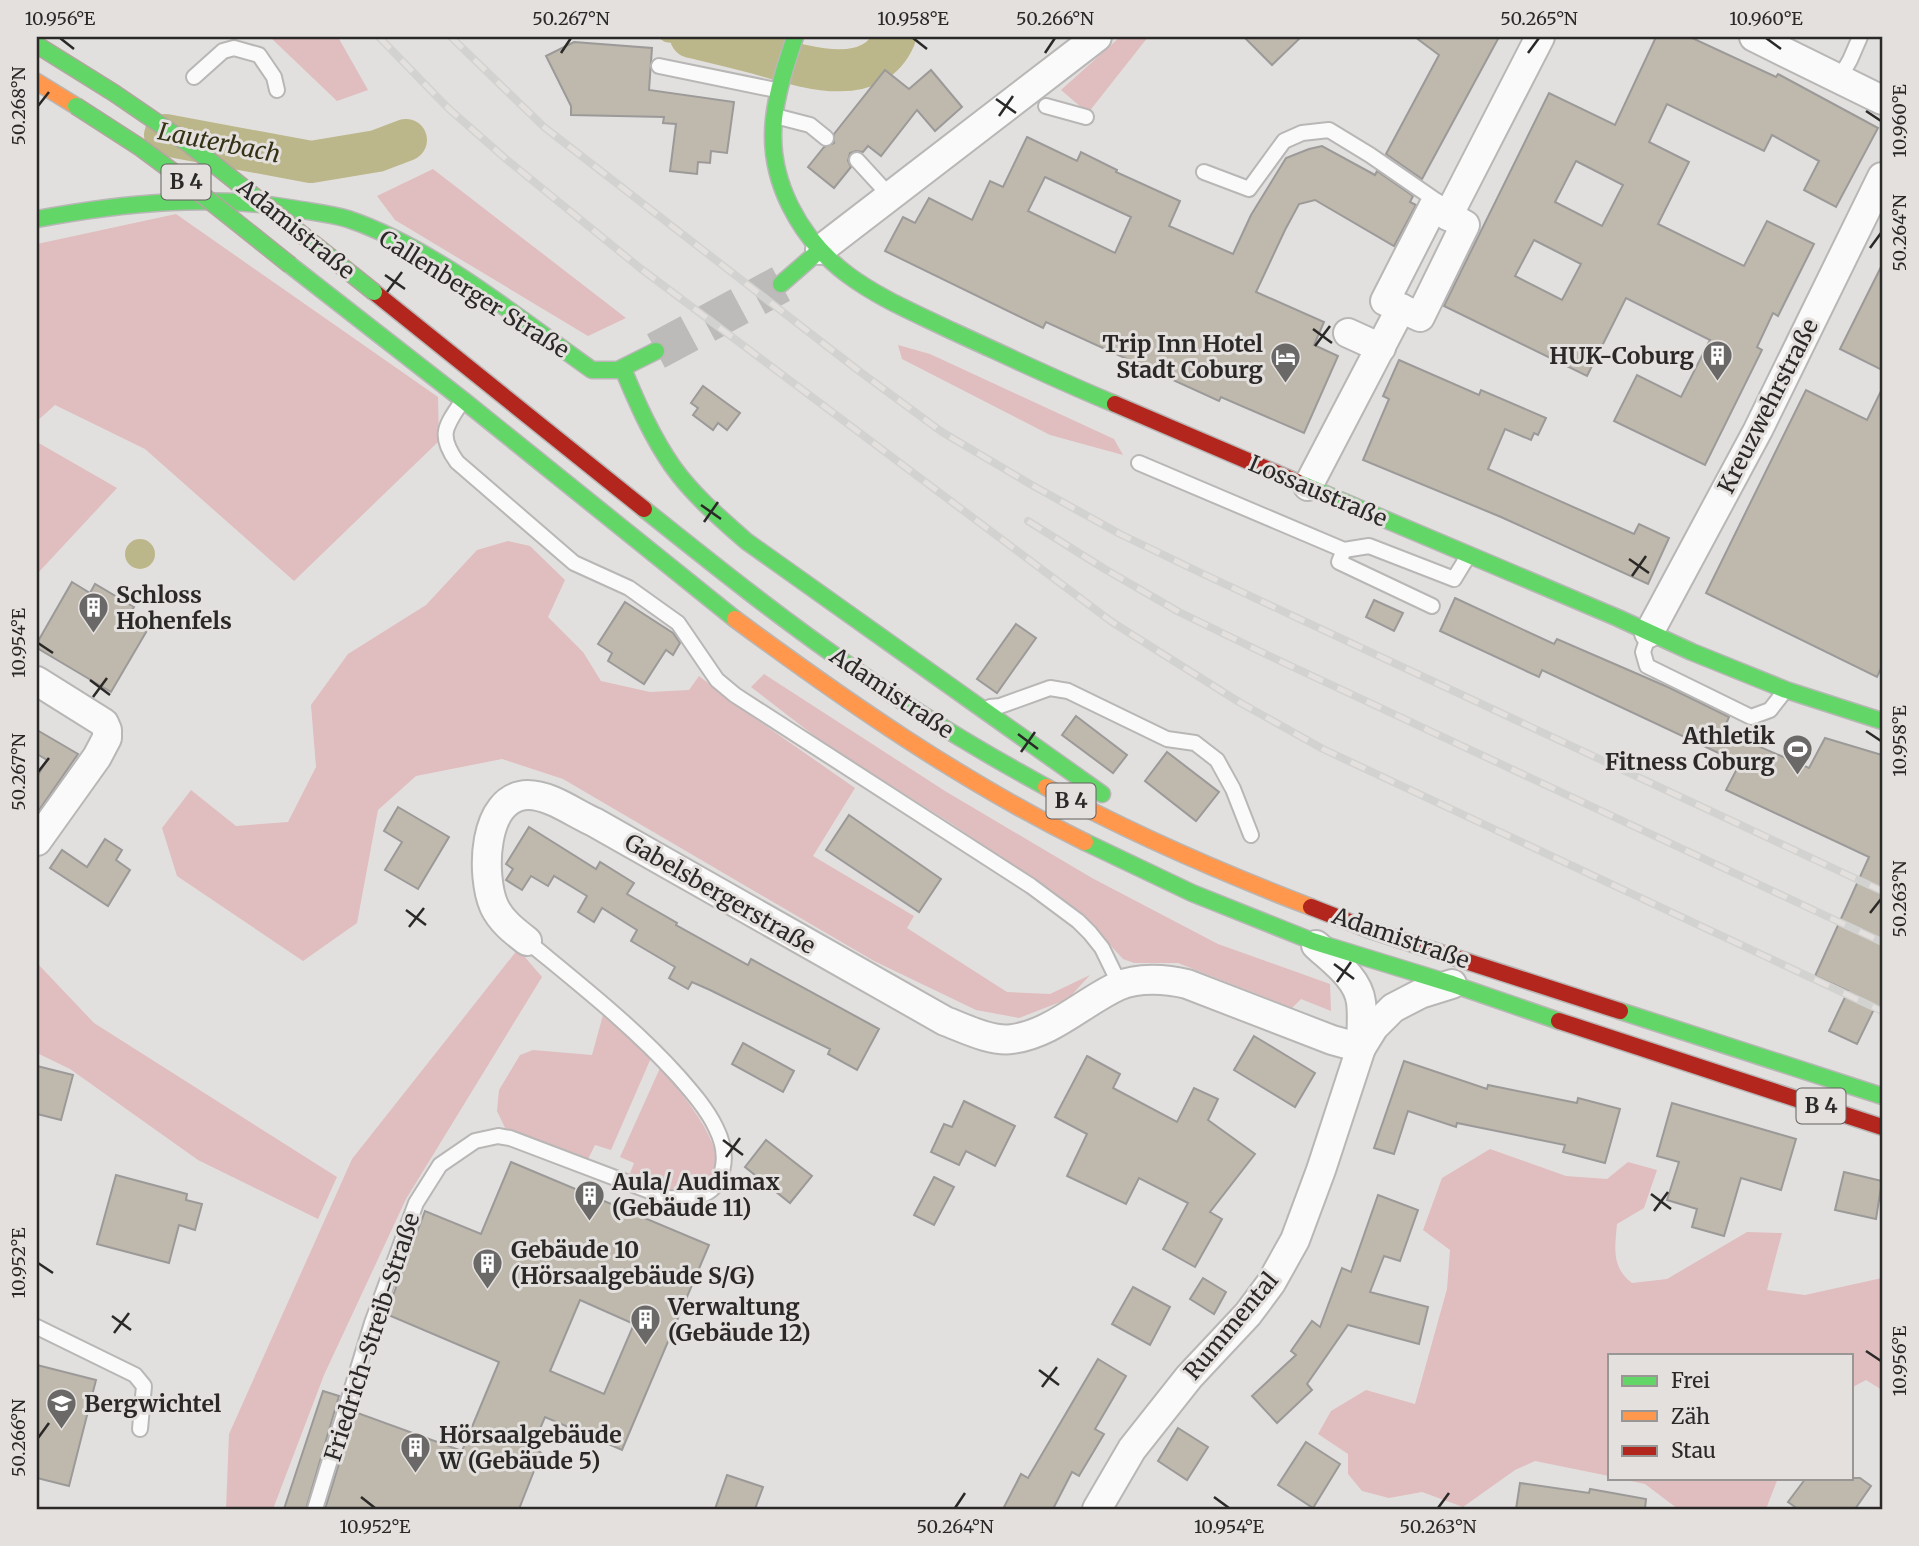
<svg xmlns="http://www.w3.org/2000/svg" width="1919" height="1546" font-family="Merriweather,serif">
	<style>
		.green { fill: #e0bdbe }
		.water { fill: #bcb78a }
		.lines { fill: none; stroke-linecap: round; stroke-linejoin: round }
		.river { stroke: #bcb78a; stroke-width: 42 }
		.building { fill: #bfb8ac; stroke: #9b9a99; stroke-width: 2; fill-rule: evenodd }
		.secondary-tunnel { stroke: #bdbbba; stroke-width: 38; stroke-dasharray: 38 19; stroke-linecap: butt }
		.lane-casing { stroke: #b8b7b6; stroke-width: 18 }
		.street-casing { stroke: #b8b7b6; stroke-width: 32 }
		.fast-casing { stroke: #b8b7b6; stroke-width: 19 }
		.slow-casing { stroke: #b8b7b6; stroke-width: 19 }
		.jam-casing { stroke: #b8b7b6; stroke-width: 19 }
		.lane { stroke: #fbfafa; stroke-width: 14 }
		.street { stroke: #fbfafa; stroke-width: 28 }
		.fast { stroke: #63d668; stroke-width: 16 }
		.slow { stroke: #ff974d; stroke-width: 16 }
		.jam { stroke: #b3261e; stroke-width: 16 }
		.rail-casing { stroke: #d2d2d1; stroke-width: 8 }
		.rail { stroke: #e3e0de; stroke-width: 5; stroke-dasharray: 16; stroke-linecap: butt }
		.fast-bridge-casing { stroke: #b3a5a0; stroke-width: 19; stroke-linecap: butt }
		.fast-bridge { stroke: #63d668; stroke-width: 16 }
		.ticks { fill: none; stroke: #2a2928; stroke-width: 2.5 }
		.labels { text-anchor: middle; stroke-width: 6; stroke-linejoin: round; paint-order: stroke }
		.shield { fill: #e3e0de; stroke: #62605f; stroke-width: 2 }
		.shield-label { font-size: 21px; font-weight: bold; fill: #2a2928 }
		.street-label { font-size: 23px; fill: #2a2928; stroke: #e3e0de }
		.poi-label { font-size: 23px; font-weight: bold; fill: #2a2928; stroke: #e3e0de; text-anchor: start }
		.water-label { font-size: 24px; font-style: italic; fill: #343114; stroke: #e3e0de }
		.neatline { fill: none; stroke: #2a2928; stroke-width: 2.5 }
		.ticks-label { font-size: 18px; text-anchor: middle; fill: #2a2928 }
	</style>
	<rect width="100%" height="100%" fill="#e2e0df"/>
	<g class="green">
		<path d="M270,37H338L368,90L337,101Z"/>
		<path d="M1120,37H1148L1088,113L1061,90Z"/>
		<path d="M433,169L626,318L588,336L395,220L377,196Z"/>
		<path d="M176,214L438,397L439,441L294,581L145,449L55,405L37,421V244Z"/>
		<path d="M898,345L930,354L1114,439L1123,455L1050,435L902,359Z"/>
		<path d="M37,442L117,488L37,574Z"/>
		<path d="M508,541L530,546L565,580L548,617L583,652L601,681L650,692L689,690L699,676L743,710L855,788L813,856L914,916L907,928L1007,992L1050,994L1090,975L1068,999L1019,1018L976,1010L874,961L563,779L502,759L416,776L378,810L357,923L303,961L177,876L162,828L191,790L236,826L288,822L316,767L311,705L348,654L426,605L477,550Z"/>
		<path d="M764,674L945,791L1092,878L1218,944L1330,984L1331,1011L1301,999L1292,1008L1178,963H1134L1123,959L1078,910L952,824L821,741L751,687Z"/>
		<path d="M518,949L542,977L406,1199L324,1375L273,1509H226L229,1434L352,1159Z"/>
		<path d="M37,963L94,1023L337,1177L318,1219L198,1160L70,1069L37,1053Z"/>
		<path d="M603,1015L651,1058L611,1150L595,1145L588,1159L507,1132L497,1111L499,1090L520,1055L533,1050L592,1055Z"/>
		<path d="M660,1068C677,1088 736,1153 710,1180C702,1188 693,1192 681,1192C667,1192 643,1181 629,1176L634,1163L620,1157Z"/>
		<path d="M1490,1149L1566,1176L1607,1179L1628,1162L1657,1170L1644,1208L1617,1224C1615,1247 1611,1267 1632,1283L1667,1279L1747,1232L1782,1233L1767,1290L1805,1295L1882,1278V1390L1866,1380L1851,1388V1355H1609V1476L1535,1461L1515,1470L1463,1507L1422,1492L1389,1498L1362,1491L1348,1474V1454L1318,1434L1331,1411L1366,1390L1415,1404L1447,1289L1450,1250L1423,1230L1442,1178Z"/>
		<path d="M1616,1478H1778L1766,1509H1678L1645,1484Z"/>
	</g>
	<g class="water">
		<path d="M657,37H744L766,42L757,65L719,50L665,42Z"/>
		<path d="M881,37H908C869,82 870,80 812,71L818,50C848,55 857,60 881,37Z"/>
		<path d="M221,138C251,141 282,150 311,147V151L326,152L341,144L363,143V161L311,167L310,171L263,168Z"/>
		<circle cx="140" cy="554" r="15"/>
	</g>
	<g class="lines">
		<g class="river">
			<path d="M691,37C714,42 737,48 760,54C802,66 872,91 895,37"/>
			<path d="M165,135L311,162L377,151L406,140"/>
		</g>
	</g>
	<g class="building">
		<path d="M1244,37H1301L1272,65Z"/>
		<path d="M1415,37H1499L1422,179L1386,154L1439,55Z"/>
		<path d="M1656,37H1690L1776,77L1778,74L1878,128L1836,207L1804,190L1819,161L1772,135L1764,151L1667,104L1649,142L1689,162L1658,224L1744,266L1767,221L1814,244L1778,316L1773,313L1757,347L1762,350L1705,465L1614,421L1637,375L1681,397L1710,340L1626,298L1587,376L1444,306L1549,93L1615,125ZM1576,161L1623,185L1602,226L1555,202ZM1534,240L1581,264L1562,300L1515,276Z"/>
		<path d="M574,42L652,48L649,90L734,102L727,153L711,151L710,163L698,162L697,174L670,171L676,124L663,123L664,117L571,115V106L546,56Z"/>
		<path d="M885,70L909,89L931,70L962,107L935,131L917,110L881,156L868,146L863,152L856,151L850,153L848,161L851,167L834,188L808,167L824,147L834,143V134Z"/>
		<path d="M1027,137L1077,161L1081,152L1117,170L1116,172L1180,201L1169,226L1233,254L1251,215L1286,158L1309,149L1322,146L1375,175L1377,171L1413,196L1410,202L1416,205L1394,246L1315,200L1299,204L1285,230L1256,292L1324,322L1314,345L1338,356L1304,433L1221,397L1219,401L1046,322L1043,328L885,251L903,217L915,223L929,198L972,220L990,181L1003,187ZM1045,177L1131,217L1115,253L1028,211Z"/>
		<path d="M1882,265V370L1840,349Z"/>
		<path d="M1399,360L1479,395L1481,390L1546,418L1538,435L1534,433L1531,440L1505,429L1488,469L1634,534L1639,524L1669,538L1648,584L1501,517L1363,460L1389,399L1383,396Z"/>
		<path d="M703,386L740,413L727,430L718,423L713,430L693,415L698,408L691,403Z"/>
		<path d="M1882,389V666L1877,677L1706,593L1806,390L1867,420Z"/>
		<path d="M72,582L90,593L95,584L134,607L129,615L149,627L111,692L37,648V643Z"/>
		<path d="M1455,598L1554,644L1557,639L1670,688L1729,717L1723,731L1809,768L1825,738L1882,755V1008L1876,1005L1857,1044L1829,1031L1848,991L1815,976L1869,857L1726,790L1740,763L1542,670L1539,677L1440,631Z"/>
		<path d="M1374,600L1403,613L1394,631L1366,617Z"/>
		<path d="M625,602L673,633L680,643L673,655L666,650L644,684L608,661L612,653L598,644Z"/>
		<path d="M1016,624L1036,638L997,693L977,679Z"/>
		<path d="M1076,716L1127,755L1113,773L1062,735Z"/>
		<path d="M37,730L78,754L37,813V777L47,760L37,754Z"/>
		<path d="M1167,752L1219,792L1196,821L1145,781Z"/>
		<path d="M398,807L449,837L418,889L385,870L402,842L384,831Z"/>
		<path d="M849,815L941,879L919,912L826,850Z"/>
		<path d="M529,827L596,869L600,862L634,883L627,894L677,923L676,925L748,965L751,959L879,1029L857,1070L828,1054L830,1049L710,990L692,982L688,989L669,978L675,967L631,941L637,930L602,908L594,922L578,912L587,896L554,876L548,886L531,876L522,890L506,880L513,869L506,864Z"/>
		<path d="M105,839L122,850L116,860L130,870L108,906L50,868L62,850L87,867Z"/>
		<path d="M1254,1036L1315,1073L1295,1107L1234,1070Z"/>
		<path d="M743,1043L794,1071L783,1092L732,1064Z"/>
		<path d="M1087,1056L1120,1074L1113,1088L1177,1122L1194,1088L1218,1099L1208,1120L1255,1154L1210,1212L1222,1219L1195,1267L1163,1249L1188,1203L1139,1178L1126,1204L1067,1176L1087,1134L1055,1117Z"/>
		<path d="M1404,1061L1487,1089L1488,1085L1577,1103L1578,1098L1620,1109L1605,1163L1563,1152L1565,1145L1457,1123L1456,1127L1408,1111L1394,1154L1374,1148Z"/>
		<path d="M37,1066L73,1075L61,1120L37,1114Z"/>
		<path d="M964,1101L1015,1126L995,1166L966,1151L959,1165L931,1152L944,1124L952,1127Z"/>
		<path d="M1672,1103L1796,1139L1781,1190L1741,1178L1724,1236L1692,1227L1697,1209L1667,1200L1679,1162L1657,1156Z"/>
		<path d="M766,1140L812,1176L790,1203L745,1167Z"/>
		<path d="M511,1162L709,1245L622,1450L545,1417L533,1445L541,1453L519,1509H325L355,1412L462,1451L499,1362L386,1314L425,1211L481,1234ZM580,1300L634,1324L604,1394L550,1371Z"/>
		<path d="M1844,1172L1882,1181L1876,1219L1835,1210Z"/>
		<path d="M116,1175L187,1194L186,1200L202,1204L195,1230L179,1225L169,1263L97,1244Z"/>
		<path d="M934,1177L954,1187L934,1225L914,1215Z"/>
		<path d="M1378,1195L1418,1210L1400,1261L1384,1256L1370,1292L1428,1307L1419,1344L1348,1325L1307,1384L1312,1390L1277,1423L1252,1396L1296,1355L1291,1351L1312,1321L1320,1327L1342,1268L1351,1272Z"/>
		<path d="M1203,1278L1226,1292L1214,1314L1190,1299Z"/>
		<path d="M1133,1287L1170,1307L1150,1345L1112,1324Z"/>
		<path d="M1098,1359L1126,1376L1095,1429L1104,1434L1079,1476L1072,1472L1053,1509H1003L1021,1474L1028,1478Z"/>
		<path d="M37,1365L96,1380L69,1486L37,1478Z"/>
		<path d="M323,1391L339,1396L306,1509H284Z"/>
		<path d="M1178,1428L1208,1447L1187,1480L1158,1461Z"/>
		<path d="M1306,1442L1340,1464L1313,1508L1278,1485Z"/>
		<path d="M727,1475L763,1487L755,1509H715Z"/>
		<path d="M1806,1478H1860L1871,1486L1855,1509H1798L1788,1502Z"/>
		<path d="M1520,1483L1589,1493L1590,1489L1646,1499L1645,1509H1516Z"/>
	</g>
	<g class="lines">
		<path class="secondary-tunnel" d="M656,351L781,284"/>
		<defs>
			<g id="lane">
				<path d="M659,66L776,90"/>
				<path d="M194,77L223,51L234,48L259,55L274,77L277,90"/>
				<path d="M1839,79L1850,60L1860,37"/>
				<path d="M1046,106L1086,117"/>
				<path d="M775,116L810,125L826,138"/>
				<path d="M857,160L890,196"/>
				<path d="M1204,172L1249,189L1284,141L1302,133L1329,130L1370,155L1441,204"/>
				<path d="M463,400C446,426 437,434 457,462L574,563L629,588L678,623L717,680L735,695L1031,886L1078,921L1090,933L1102,948L1120,985"/>
				<path d="M1139,463L1344,550L1369,546L1454,579L1468,556"/>
				<path d="M1344,550L1339,562L1432,606"/>
				<path d="M1649,634L1643,652L1647,666L1751,717L1770,710L1784,692"/>
				<path d="M990,707L1000,706L1050,688L1068,691L1167,739L1195,743L1217,760L1233,789L1251,835"/>
				<path d="M37,1327L135,1375L144,1386L140,1429"/>
				<path d="M315,1509L372,1323L416,1203L440,1165L475,1141L498,1136L510,1138L668,1198C687,1199 711,1199 719,1179C727,1162 724,1144 716,1128C707,1109 692,1092 678,1076C633,1026 579,984 527,941"/>
			</g>
			<g id="street">
				<path d="M1754,37L1882,100"/>
				<path d="M1433,207L1465,225L1420,317L1385,301Z"/>
				<path d="M1448,216L1540,37"/>
				<path d="M820,250L1097,37"/>
				<path d="M1348,333L1381,348"/>
				<path d="M1308,486L1401,308"/>
				<path d="M1649,633L1758,430L1882,177"/>
				<path d="M37,681L104,723L107,730V738L97,757L37,841"/>
				<path d="M527,941C514,931 501,921 494,906C481,876 482,796 528,795C550,795 574,813 594,822L945,1021C964,1028 991,1042 1012,1039C1052,1034 1083,1002 1118,986C1138,977 1167,979 1187,984L1332,1040L1361,1048"/>
				<path d="M1316,945C1333,961 1358,978 1361,1002C1363,1017 1361,1033 1361,1048"/>
				<path d="M1097,1509L1132,1449L1189,1377L1248,1314L1271,1283L1295,1240L1321,1170L1361,1048L1374,1027L1393,1008L1420,994L1452,984"/>
			</g>
			<g id="fast">
				<path d="M795,37C786,64 777,91 774,119C767,180 800,239 848,275C879,298 915,313 950,330C1005,355 1059,381 1115,404"/>
				<path d="M37,219C123,203 209,194 296,209C313,212 332,214 348,219C434,248 518,318 592,370H618L656,351"/>
				<path d="M290,265L463,400L735,619"/>
				<path d="M781,284L820,250"/>
				<path d="M623,369C637,403 652,437 673,467C693,495 720,518 746,541L1102,794"/>
				<path d="M1297,482L1618,618L1692,652L1786,690L1882,721"/>
				<path d="M644,509C714,565 785,622 860,673C920,715 982,752 1046,787"/>
				<path d="M1085,842L1192,893L1312,941L1452,984L1559,1021"/>
				<path d="M1620,1011L1882,1096"/>
			</g>
			<g id="slow">
				<path d="M37,82L76,106"/>
				<path d="M735,619C846,701 961,781 1085,842"/>
				<path d="M1046,787C1132,834 1220,872 1311,907"/>
			</g>
			<g id="jam">
				<path d="M374,292L644,509"/>
				<path d="M1115,404L1297,482"/>
				<path d="M1311,907L1370,930L1620,1011"/>
				<path d="M1559,1021L1882,1127"/>
			</g>
		</defs>
		<use href="#lane" class="lane-casing"/>
		<use href="#street" class="street-casing"/>
		<use href="#fast" class="fast-casing"/>
		<use href="#slow" class="slow-casing"/>
		<use href="#jam" class="jam-casing"/>
		<use href="#lane" class="lane"/>
		<use href="#street" class="street"/>
		<use href="#fast" class="fast"/>
		<use href="#slow" class="slow"/>
		<use href="#jam" class="jam"/>
		<defs>
			<g id="rail">
				<path d="M379,37L448,108L506,159L640,268L1112,622L1239,702L1323,749L1882,1011"/>
				<path d="M451,37L544,127L859,371L942,432L1030,484L1120,534L1199,572L1882,891"/>
				<path d="M1028,521L1103,568L1179,612L1278,660L1882,942"/>
			</g>
		</defs>
		<use href="#rail" class="rail-casing"/>
		<use href="#rail" class="rail"/>
		<defs>
			<g id="fast-bridge">
				<path d="M37,45L114,93L190,145L374,292"/>
				<path d="M76,106L141,148L176,174L290,265"/>
			</g>
		</defs>
		<use href="#fast-bridge" class="fast-bridge-casing"/>
		<use href="#fast-bridge" class="fast-bridge"/>
	</g>
	<path class="ticks" d="M60,38L74,49M913,38L927,49M1766,38L1781,49M561,53L571,38M1045,53L1055,38M1528,53L1539,38M996,99L1016,113M38,106L49,92M1866,111L1881,121M999,116L1013,96M1870,248L1881,233M385,275L405,289M387,292L402,272M1313,329L1332,343M1315,346L1330,326M701,505L721,519M704,522L718,502M1629,559L1649,573M1632,576L1646,556M38,643L53,653M90,680L110,695M93,697L107,678M1866,731L1881,741M1018,734L1038,749M1021,752L1035,732M38,772L49,758M406,910L426,925M1870,913L1881,899M409,927L424,908M1334,964L1354,979M1337,982L1351,962M723,1140L743,1155M726,1157L740,1138M1651,1194L1671,1209M1654,1211L1668,1192M38,1263L53,1273M112,1316L131,1330M114,1333L129,1313M1866,1351L1881,1361M1039,1370L1059,1385M1042,1387L1057,1367M38,1438L49,1423M361,1497L375,1508M1214,1497L1229,1508M955,1508L965,1493M1438,1508L1449,1493"/>
	<defs>
		<symbol id="building-pin" viewBox="-11 -11 22 30"><path d="M0 17L-7.5 6A9.5 9.5 0 1 1 7.5 6Z" fill="#6a6968" stroke="#e3e0de"/><path d="M-4-6H4V6H1V3H-1V6H-4ZM-2.5-4.3h1.7v1.8h-1.7ZM.8-4.3h1.7v1.8H.8ZM-2.5-1h1.7V.8h-1.7ZM.8-1h1.7V.8H.8Z" fill="#fff"/></symbol>
		<symbol id="hotel-pin" viewBox="-11 -11 22 30"><path d="M0 17L-7.5 6A9.5 9.5 0 1 1 7.5 6Z" fill="#6a6968" stroke="#e3e0de"/><path d="M-6-4.5h1.5V1H6V5H4.5V3h-9V5H-6ZM-4 0a1.8 1.8 0 1 1 3.6 0ZM.5 0V-2.5h3Q6-2.5 6 0Z" fill="#fff"/></symbol>
		<symbol id="stadium-pin" viewBox="-11 -11 22 30"><path d="M0 17L-7.5 6A9.5 9.5 0 1 1 7.5 6Z" fill="#6a6968" stroke="#e3e0de"/><path d="M0-5a6.5 5 0 1 0 0 10a6.5 5 0 1 0 0-10ZM-3.5-1.8h7v3.6h-7Z" fill="#fff"/></symbol>
		<symbol id="school-pin" viewBox="-11 -11 22 30"><path d="M0 17L-7.5 6A9.5 9.5 0 1 1 7.5 6Z" fill="#6a6968" stroke="#e3e0de"/><path d="M0-5L7-2L0 1L-7-2ZM-4 1L0 2.5L4 1V4Q0 6-4 4Z" fill="#fff"/></symbol>
	</defs>
	<g fill-rule="evenodd">
		<use href="#building-pin" x="1700" y="338" width="35" height="47"/>
		<use href="#hotel-pin" x="1268" y="340" width="35" height="47"/>
		<use href="#building-pin" x="76" y="590" width="35" height="47"/>
		<use href="#stadium-pin" x="1780" y="732" width="35" height="47"/>
		<use href="#building-pin" x="572" y="1178" width="35" height="47"/>
		<use href="#building-pin" x="470" y="1246" width="35" height="47"/>
		<use href="#building-pin" x="628" y="1302" width="35" height="47"/>
		<use href="#school-pin" x="44" y="1386" width="35" height="47"/>
		<use href="#building-pin" x="398" y="1430" width="35" height="47"/>
	</g>
	<g class="labels">
		<g class="shield">
			<rect x="161.5" y="164.5" width="49" height="35" rx="5"/>
			<rect x="1046.5" y="783.5" width="49" height="35" rx="5"/>
			<rect x="1796.5" y="1088.5" width="49" height="35" rx="5"/>
		</g>
		<g class="shield-label">
			<text x="186" y="189">B 4</text>
			<text x="1071" y="808">B 4</text>
			<text x="1821" y="1113">B 4</text>
		</g>
		<g class="street-label">
			<text transform="translate(296 229) rotate(39)" y="8">Adamistraße</text>
			<text transform="translate(474 294) rotate(32)" y="8">Callenberger Straße</text>
			<text transform="translate(1768 406) rotate(-63)" y="8">Kreuzwehrstraße</text>
			<text transform="translate(1318 491) rotate(23)" y="8">Lossaustraße</text>
			<text transform="translate(892 693) rotate(34)" y="8">Adamistraße</text>
			<text transform="translate(720 894) rotate(30)" y="8">Gabelsbergerstraße</text>
			<text transform="translate(1401 938) rotate(19)" y="8">Adamistraße</text>
			<text transform="translate(1231 1326) rotate(-50)" y="8">Rummental</text>
			<text transform="translate(372 1337) rotate(-72)" y="8">Friedrich-Streib-Straße</text>
		</g>
		<g class="poi-label">
			<text x="1263" y="352" text-anchor="end">Trip Inn Hotel<tspan x="1263" dy="26">Stadt Coburg</tspan></text>
			<text x="1694" y="364" text-anchor="end">HUK-Coburg</text>
			<text x="116" y="603">Schloss<tspan x="116" dy="26">Hohenfels</tspan></text>
			<text x="1775" y="744" text-anchor="end">Athletik<tspan x="1775" dy="26">Fitness Coburg</tspan></text>
			<text x="612" y="1190">Aula/ Audimax<tspan x="612" dy="26">(Gebäude 11)</tspan></text>
			<text x="511" y="1258">Gebäude 10<tspan x="511" dy="26">(Hörsaalgebäude S/G)</tspan></text>
			<text x="668" y="1315">Verwaltung<tspan x="668" dy="26">(Gebäude 12)</tspan></text>
			<text x="84" y="1412">Bergwichtel</text>
			<text x="439" y="1443">Hörsaalgebäude<tspan x="439" dy="26">W (Gebäude 5)</tspan></text>
		</g>
		<g class="water-label">
			<text transform="translate(219 143) rotate(11)" y="8">Lauterbach</text>
		</g>
	</g>
	<rect width="1919" height="1546" fill="none" stroke="#e3e0de" stroke-width="77"/>
	<rect x="1608" y="1354" width="245" height="126" fill="#e3e0de" stroke="#999795" stroke-width="2"/>
	<rect x="1622" y="1376" width="35" height="10" fill="#63d668" stroke="#999795" stroke-width="2"/>
	<text x="1671" y="1388" font-size="21" fill="#2a2928">Frei</text>
	<rect x="1622" y="1411" width="35" height="10" fill="#ff974d" stroke="#999795" stroke-width="2"/>
	<text x="1671" y="1424" font-size="21" fill="#2a2928">Zäh</text>
	<rect x="1622" y="1446" width="35" height="10" fill="#b3261e" stroke="#999795" stroke-width="2"/>
	<text x="1671" y="1458" font-size="21" fill="#2a2928">Stau</text>
	<rect x="38" y="38" width="1843" height="1470" class="neatline"/>
	<g class="ticks-label">
		<text x="60" y="25">10.956°E</text>
		<text x="571" y="25">50.267°N</text>
		<text x="913" y="25">10.958°E</text>
		<text x="1055" y="25">50.266°N</text>
		<text x="1539" y="25">50.265°N</text>
		<text x="1766" y="25">10.960°E</text>
		<text transform="translate(19 106) rotate(-90)" y="6">50.268°N</text>
		<text transform="translate(1900 121) rotate(-90)" y="6">10.960°E</text>
		<text transform="translate(1900 233) rotate(-90)" y="6">50.264°N</text>
		<text transform="translate(19 643) rotate(-90)" y="6">10.954°E</text>
		<text transform="translate(1900 741) rotate(-90)" y="6">10.958°E</text>
		<text transform="translate(19 772) rotate(-90)" y="6">50.267°N</text>
		<text transform="translate(1900 899) rotate(-90)" y="6">50.263°N</text>
		<text transform="translate(19 1263) rotate(-90)" y="6">10.952°E</text>
		<text transform="translate(1900 1361) rotate(-90)" y="6">10.956°E</text>
		<text transform="translate(19 1438) rotate(-90)" y="6">50.266°N</text>
		<text x="375" y="1533">10.952°E</text>
		<text x="955" y="1533">50.264°N</text>
		<text x="1229" y="1533">10.954°E</text>
		<text x="1438" y="1533">50.263°N</text>
	</g>
</svg>
